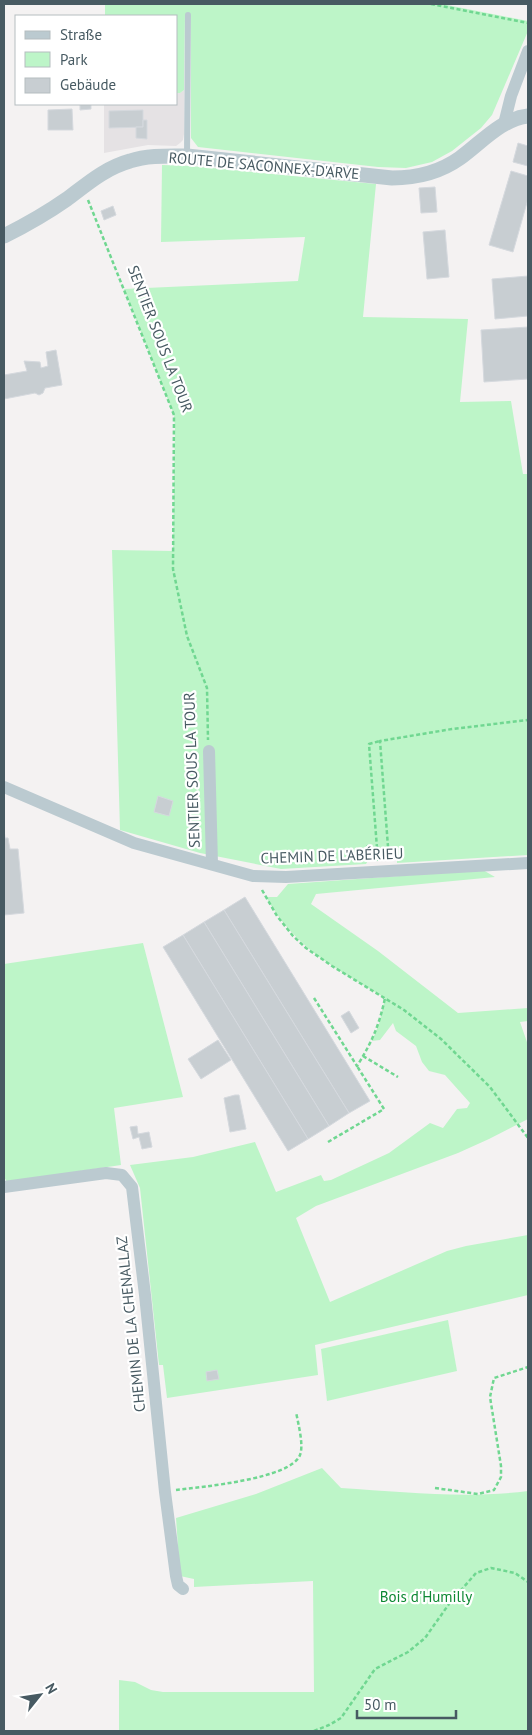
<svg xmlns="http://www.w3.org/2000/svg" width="532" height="1735" font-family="'PT Sans',sans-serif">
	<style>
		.education { fill: #e5e2e4 }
		.green { fill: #bdf5c8 }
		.building { fill: #c8ced2; stroke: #d5d9de }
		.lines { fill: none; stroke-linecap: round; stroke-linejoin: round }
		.path { stroke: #70d791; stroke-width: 2.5; stroke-dasharray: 4 2.5; stroke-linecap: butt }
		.service { stroke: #bbcad0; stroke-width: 6 }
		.minor { stroke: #bbcad0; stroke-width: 12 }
		.tertiary { stroke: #bbcad0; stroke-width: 15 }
		.labels { text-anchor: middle; stroke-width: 4.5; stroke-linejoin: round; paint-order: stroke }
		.street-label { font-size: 15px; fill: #475a62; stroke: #fff }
		.park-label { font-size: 15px; fill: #0d8833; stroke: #fff }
	</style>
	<rect width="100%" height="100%" fill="#f4f2f2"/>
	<path class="education" d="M184,90V134L183,140L180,143L176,146L148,145L104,153V104H176V93H180Z"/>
	<g class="green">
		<path d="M105,4H442L528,21V31L492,115L481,128L452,151L432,162L406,168L378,167L198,147L191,138V15H185L184,90L180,93H176V16H105Z"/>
		<path d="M162,165L191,166L376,184L363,317L468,319L460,402L511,401L523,474H528V855L397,863V857L389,858V851L377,847L372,848L369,859L366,864L281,869L200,853L120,830L112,550L173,551L175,428L174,415L124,289L298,281L305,237L161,242Z"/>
		<path d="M483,870L495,877L316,894L311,904L378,951L458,1013L528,1008V1021L520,1022L528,1045V1119L489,1139L458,1153L316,1206L296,1218L330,1302L447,1251L466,1246L528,1235V1295L315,1345L318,1375L167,1398L163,1365H159L140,1188L130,1165L193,1157L255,1142L276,1192L321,1175L324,1181L331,1180L389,1153L430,1123L443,1128L457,1109L467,1108L470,1103L445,1075L429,1071L422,1062L416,1046L396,1031L393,1023L380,1040L372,1041L379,1024L385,998C336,968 296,950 266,897H277L288,884Z"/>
		<path d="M143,943L183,1097L114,1108L121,1165L7,1182L4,1177V964Z"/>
		<path d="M448,1320L457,1371L327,1401L321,1349Z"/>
		<path d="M322,1468L341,1488C404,1492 466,1499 528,1491V1731H119V1680L135,1682L151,1690L163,1692H314L313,1581L194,1587V1579L180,1576L176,1518L256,1494Z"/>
	</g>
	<g class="building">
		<path d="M80,104H91V109L80,110Z"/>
		<path d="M72,109L73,130H48V110Z"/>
		<path d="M143,110V127L109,128V111Z"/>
		<path d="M143,120H147V139L136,138V127H143Z"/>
		<path d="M518,143L528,146V166L513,162Z"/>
		<path d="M511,171L528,176V199L513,252L489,245Z"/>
		<path d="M435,187L437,212L421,213L419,188Z"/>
		<path d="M113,206L116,215L104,220L101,211Z"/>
		<path d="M445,230L449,277L427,279L423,232Z"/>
		<path d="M528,276V316L495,319L492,279Z"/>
		<path d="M528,327V379L484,382L481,330Z"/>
		<path d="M56,350L62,385L45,388L43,393L39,395L35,393L4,399V375L27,371L24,361L40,362L41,368L48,366L46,352Z"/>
		<path d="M158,796L173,801L169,816L154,812Z"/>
		<path d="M4,829L5,838H8L10,849H18L24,913L4,915Z"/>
		<path d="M245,897L370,1101L349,1113L224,910Z"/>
		<path d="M224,910L349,1113L329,1126L204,922Z"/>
		<path d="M204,922L329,1126L308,1139L183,935Z"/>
		<path d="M183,935L308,1139L288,1151L163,947Z"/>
		<path d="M349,1011L359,1028L351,1033L341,1016Z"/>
		<path d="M218,1040L231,1060L201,1079L188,1059Z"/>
		<path d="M235,1095H239L246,1129L230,1132L224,1098Z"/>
		<path d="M137,1126L138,1134L149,1132L152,1147L142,1149L139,1137L133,1139L130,1127Z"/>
		<path d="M217,1370L219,1379L207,1381L206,1372Z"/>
	</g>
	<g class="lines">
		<g class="path">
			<path d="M431,4L528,23"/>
			<path d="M88,200L174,415L173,569L187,636L207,688L208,740"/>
			<path d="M367,845L370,852L378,856"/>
			<path d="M389,860L380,741L452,729L528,720"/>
			<path d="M378,861L369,744L380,741"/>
			<path d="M262,890L277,916L293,936L306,948L332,966L404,1010L441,1039L490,1087L528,1138"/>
			<path d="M314,998L357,1066C372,1042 379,1026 385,998"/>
			<path d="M363,1056L398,1077"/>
			<path d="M328,1142L384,1109L357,1066"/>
			<path d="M435,1488L478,1494L494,1490L501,1477V1466L490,1397L494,1378L528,1367"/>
			<path d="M176,1490C201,1487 291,1479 300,1455C304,1445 298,1423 296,1412"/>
			<path d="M314,1731L329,1725L341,1718L375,1669L408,1652L425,1638L449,1604L476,1573L491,1568L515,1573L528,1582"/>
		</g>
		<path class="service" d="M187,155L188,15"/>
		<g class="minor">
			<path d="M504,124L511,96L528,51"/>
			<path d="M209,751L212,864"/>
			<path d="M4,787L134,843L253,876L286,877L528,863"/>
			<path d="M4,1187L106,1173L122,1175L132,1187L145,1295L165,1492L176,1576L178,1585L183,1589"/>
		</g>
		<path class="tertiary" d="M4,236C26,225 47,213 67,199C87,184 105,168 130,161C148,155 168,156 187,156L392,178C417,178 439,173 460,158C481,143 501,119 528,116"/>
	</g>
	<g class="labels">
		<g class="street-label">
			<text transform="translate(264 166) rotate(5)" y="5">ROUTE DE SACONNEX-D'ARVE</text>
			<text transform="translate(160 339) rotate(69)" y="5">SENTIER SOUS LA TOUR</text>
			<text transform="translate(192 770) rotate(-92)" y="5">SENTIER SOUS LA TOUR</text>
			<text transform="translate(332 856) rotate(-2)" y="5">CHEMIN DE L'ABÉRIEU</text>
			<text transform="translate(131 1324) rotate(-96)" y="5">CHEMIN DE LA CHENALLAZ</text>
		</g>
		<g class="park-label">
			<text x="426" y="1602">Bois d'Humilly</text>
		</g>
	</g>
	<rect width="532" height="1735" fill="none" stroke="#475a62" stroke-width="10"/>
	<rect x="15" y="15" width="162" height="90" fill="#ffffff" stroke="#b5bdc0"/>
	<rect x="25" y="31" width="25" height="8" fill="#bbcad0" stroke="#b5bdc0"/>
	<text x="60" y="40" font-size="15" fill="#475a62">Straße</text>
	<rect x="25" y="52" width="25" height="15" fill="#bdf5c8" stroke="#b5bdc0"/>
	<text x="60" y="65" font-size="15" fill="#475a62">Park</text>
	<rect x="25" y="78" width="25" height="15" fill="#c8ced2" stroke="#b5bdc0"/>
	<text x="60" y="90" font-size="15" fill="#475a62">Gebäude</text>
	<g transform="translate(40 1695) rotate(60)" stroke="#ffffff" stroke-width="4" paint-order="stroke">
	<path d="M0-4L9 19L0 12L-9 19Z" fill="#475a62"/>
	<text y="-8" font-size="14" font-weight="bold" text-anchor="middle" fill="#475a62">N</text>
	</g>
	<path d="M357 1710v8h99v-8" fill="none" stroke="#475a62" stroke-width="2.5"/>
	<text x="364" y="1710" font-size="15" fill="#475a62" stroke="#ffffff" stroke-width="4" paint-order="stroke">50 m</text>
</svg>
